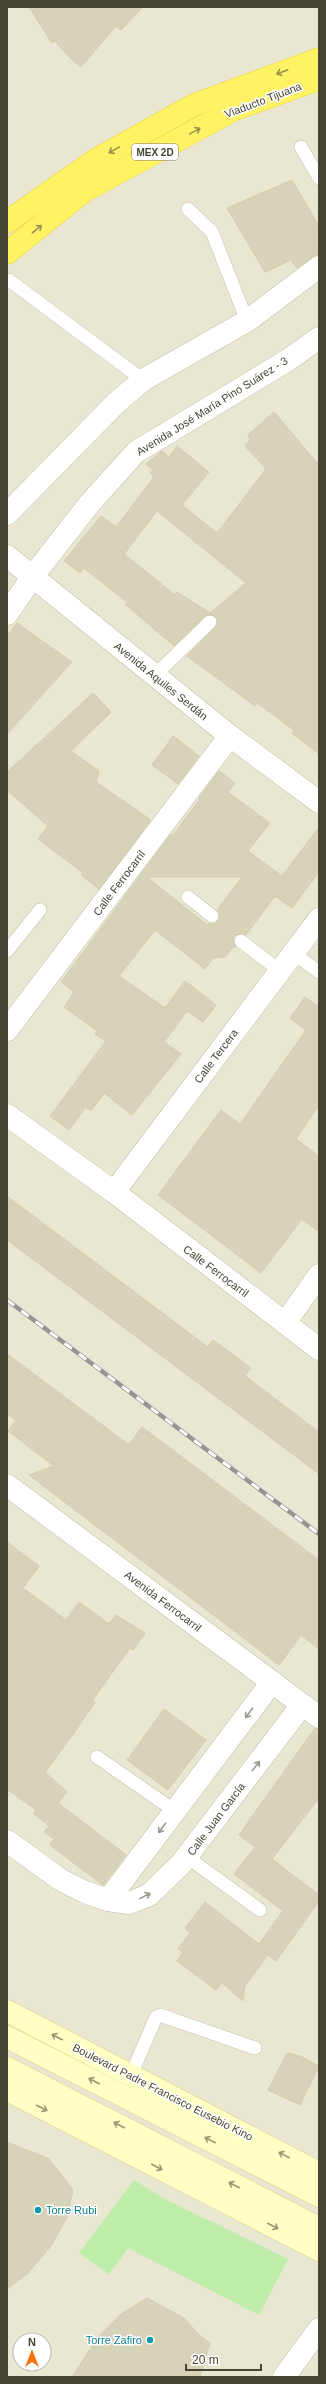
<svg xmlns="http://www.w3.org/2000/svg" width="326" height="2384" font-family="Helvetica,sans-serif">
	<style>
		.residential { fill: #e9e7d2; fill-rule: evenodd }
		.green { fill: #bdeda8 }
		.building { fill: #d7d3b8; stroke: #d3cdab; fill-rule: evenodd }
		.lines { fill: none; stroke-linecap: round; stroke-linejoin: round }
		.service-casing { stroke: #c1bea6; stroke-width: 14 }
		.minor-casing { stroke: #c1bea6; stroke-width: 23 }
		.tertiary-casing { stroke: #c1bea6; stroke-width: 23 }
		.secondary-casing { stroke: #d6d58d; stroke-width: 23 }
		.motorway-casing { stroke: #eed724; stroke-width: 23 }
		.service { stroke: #fff; stroke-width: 13 }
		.minor { stroke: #fff; stroke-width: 22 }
		.tertiary { stroke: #fff; stroke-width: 22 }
		.secondary { stroke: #feffc3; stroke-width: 22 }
		.motorway { stroke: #fff264; stroke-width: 22 }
		.rail-casing { stroke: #959595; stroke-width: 4.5 }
		.rail { stroke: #fff; stroke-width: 3; stroke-dasharray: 9; stroke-linecap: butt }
		.oneway { stroke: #9a9249 }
		.oneway2 { stroke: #9a988f }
		.oneway3 { stroke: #999874 }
		.culture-dot { fill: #0f9aa8; stroke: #fff; stroke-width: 1.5 }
		.labels { text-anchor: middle; stroke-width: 3; stroke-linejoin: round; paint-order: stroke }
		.shield { fill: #fff; stroke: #7e7c70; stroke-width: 1 }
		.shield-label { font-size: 10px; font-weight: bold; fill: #474433 }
		.street-label { font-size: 11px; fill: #474433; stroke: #fff }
		.culture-label { font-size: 11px; fill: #0d838f; stroke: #fff; text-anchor: start }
	</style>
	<rect width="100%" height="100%" fill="#f4f3e4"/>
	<path class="residential" d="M7,7H319V2377H7ZM20,2340H44V2364H20Z"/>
	<path class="green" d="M134,2180L163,2198L288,2259L259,2315L128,2248L109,2274L79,2253Z"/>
	<g class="building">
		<path d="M29,7H143L121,30L116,26L81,67L71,59L55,41L52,43Z"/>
		<path d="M292,180L319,226V255L312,257L297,268L291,260L265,272L227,208Z"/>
		<path d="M274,412L319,465V754L292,733L294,730L257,703L255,706L187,656L216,627L218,620L215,616L208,614L205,616L174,646L125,604L127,602L84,568L80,573L64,561L101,516L116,527L154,477L150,473L153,470L146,464L162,451L169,457L177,446L209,472L182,505L217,533L266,469L245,446L250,440L248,435ZM157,511L246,583L210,613L177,592L175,595L124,554Z"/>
		<path d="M17,623L72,662L7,734V636Z"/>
		<path d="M93,693L111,712L71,751L99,771L96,782L151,820L99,889L81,875L83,873L38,839L48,826L7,790V772Z"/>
		<path d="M173,736L199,756L178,784L152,765Z"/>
		<path d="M219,771L235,783L228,792L270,823L248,851L282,876L319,827V872L292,908L275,896L246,935L238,934L234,936L233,940L236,948L234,946L225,957L213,958L205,969L155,930L119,976L165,1008L185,981L216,1005L203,1022L187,1011L164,1042L181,1054L132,1115L104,1093L91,1111L86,1107L69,1130L50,1116L106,1041L95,1034L97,1031L64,1007L74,992L61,982L171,834L173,835L200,799L199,798ZM147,877H242L217,910L220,913L218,921L215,924H206Z"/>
		<path d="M305,997L319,1007V1105L296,1139L319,1156V1232L302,1219L261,1273L158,1195L221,1110L240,1124L306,1030L290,1018Z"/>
		<path d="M7,1196L208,1347L213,1340L251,1368L245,1376L319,1432V1474L7,1240Z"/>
		<path d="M7,1354L129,1445L142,1427L319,1560V1649L301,1635L279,1665L29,1475L54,1466L8,1431L16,1420L7,1414Z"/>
		<path d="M7,1542L39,1566L23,1588L66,1620L79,1602L109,1624L116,1615L145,1633L133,1650L130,1648L92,1701L95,1702L74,1733L45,1772L67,1792L58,1803L126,1855L103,1885L50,1845L54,1839L44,1832L49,1826L33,1813L36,1810L7,1789Z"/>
		<path d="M164,1709L206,1740L168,1790L127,1760Z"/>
		<path d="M315,1728L319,1729V1798L272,1859L319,1895V1901L276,1961L268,1955L245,1986L243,2001L222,1983L216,1990L177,1961L183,1952L178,1949L190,1933L185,1928L205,1902L259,1944L283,1911L234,1874L255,1847L239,1835Z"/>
		<path d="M287,2053L300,2056L319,2066L300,2105L268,2090Z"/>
		<path d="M7,2142L49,2159L73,2190L67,2217L51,2246L27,2274L7,2289Z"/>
		<path d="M147,2298L184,2318L200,2336L210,2343L200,2377H72L98,2337L121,2314Z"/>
	</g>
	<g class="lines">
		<defs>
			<g id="service">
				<path d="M301,147L319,178"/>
				<path d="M188,209L212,232L247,321"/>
				<path d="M9,280L143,380"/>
				<path d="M155,675L210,622"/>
				<path d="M188,897L212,916"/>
				<path d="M241,941L280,971"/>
				<path d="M7,951L40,910"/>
				<path d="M293,953L319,972"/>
				<path d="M97,1757L175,1811"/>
				<path d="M187,1857L260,1910"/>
				<path d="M131,2075L156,2017L160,2015L255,2048"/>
			</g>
			<g id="minor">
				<path d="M7,514L117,402L143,380L247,321L319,267"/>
				<path d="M7,556L230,736L319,802"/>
				<path d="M7,614L33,576L90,503L136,452L288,360L319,338"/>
				<path d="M7,1030L230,736"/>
				<path d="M114,1192L319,1349"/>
				<path d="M285,1323L319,1275"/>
				<path d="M7,1485L319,1717"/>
				<path d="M7,1841L61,1880L85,1892L108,1900L129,1903L149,1895L181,1864L302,1705"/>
				<path d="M108,1900L272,1682"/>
			</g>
			<g id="tertiary">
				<path d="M7,1115L114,1192L319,919"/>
				<path d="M284,2377L319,2329"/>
			</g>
			<g id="secondary">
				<path d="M7,2011L319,2173"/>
				<path d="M7,2037L319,2196"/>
				<path d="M7,2068L319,2228"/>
				<path d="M7,2090L319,2250"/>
			</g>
			<g id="motorway">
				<path d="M7,222L97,159L194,105L319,59"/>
				<path d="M7,253L84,191L235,109L319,79"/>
			</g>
		</defs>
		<use href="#service" class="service-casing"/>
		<use href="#minor" class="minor-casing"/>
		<use href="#tertiary" class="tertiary-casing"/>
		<use href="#secondary" class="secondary-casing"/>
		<use href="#motorway" class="motorway-casing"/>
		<use href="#service" class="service"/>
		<use href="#minor" class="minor"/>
		<use href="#tertiary" class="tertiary"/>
		<use href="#secondary" class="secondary"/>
		<use href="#motorway" class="motorway"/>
		<defs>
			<path id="rail" d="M7,1300L319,1534"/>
		</defs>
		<use href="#rail" class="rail-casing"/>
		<use href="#rail" class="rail"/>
	</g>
	<defs><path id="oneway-shaft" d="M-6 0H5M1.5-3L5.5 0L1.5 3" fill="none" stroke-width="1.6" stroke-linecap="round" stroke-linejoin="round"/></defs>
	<g class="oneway">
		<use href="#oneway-shaft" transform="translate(282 72) rotate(160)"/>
		<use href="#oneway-shaft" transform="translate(195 131) rotate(-29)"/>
		<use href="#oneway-shaft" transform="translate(114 150) rotate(151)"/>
		<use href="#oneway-shaft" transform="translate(37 229) rotate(-39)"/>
	</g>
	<g class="oneway2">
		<use href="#oneway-shaft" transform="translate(249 1713) rotate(127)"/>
		<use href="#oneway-shaft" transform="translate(256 1766) rotate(-53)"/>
		<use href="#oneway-shaft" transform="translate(162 1828) rotate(127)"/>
		<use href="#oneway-shaft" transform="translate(145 1896) rotate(-26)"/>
	</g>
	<g class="oneway3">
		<use href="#oneway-shaft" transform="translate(57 2037) rotate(-153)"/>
		<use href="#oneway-shaft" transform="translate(94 2081) rotate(-153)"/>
		<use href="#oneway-shaft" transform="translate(42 2108) rotate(27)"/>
		<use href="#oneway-shaft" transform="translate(119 2125) rotate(-153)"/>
		<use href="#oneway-shaft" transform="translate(210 2140) rotate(-153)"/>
		<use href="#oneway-shaft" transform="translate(284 2155) rotate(-153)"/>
		<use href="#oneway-shaft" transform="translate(157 2167) rotate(27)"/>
		<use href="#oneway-shaft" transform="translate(234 2185) rotate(-153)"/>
		<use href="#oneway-shaft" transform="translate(273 2226) rotate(27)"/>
	</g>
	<g class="culture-dot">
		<circle cx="38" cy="2210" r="4"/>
		<circle cx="150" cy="2340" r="4"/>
	</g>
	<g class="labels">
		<rect class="shield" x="132" y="144" width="46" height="16" rx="3"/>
		<g class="shield-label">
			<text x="155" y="156">MEX 2D</text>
		</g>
		<g class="street-label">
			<text transform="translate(263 100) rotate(-21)" y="4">Viaducto Tijuana</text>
			<text transform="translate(212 406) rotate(-32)" y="4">Avenida José María Pino Suárez - 3</text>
			<text transform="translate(161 681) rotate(39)" y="4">Avenida Aquiles Serdán</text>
			<text transform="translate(119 883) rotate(-53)" y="4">Calle Ferrocarril</text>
			<text transform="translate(216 1056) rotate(-53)" y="4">Calle Tercera</text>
			<text transform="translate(216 1271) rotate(37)" y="4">Calle Ferrocarril</text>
			<text transform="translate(163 1601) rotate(37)" y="4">Avenida Ferrocarril</text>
			<text transform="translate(216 1819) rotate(-53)" y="4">Calle Juan García</text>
			<text transform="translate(163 2092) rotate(27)" y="4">Boulevard Padre Francisco Eusebio Kino</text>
		</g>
		<g class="culture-label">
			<text x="46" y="2214">Torre Rubi</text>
			<text x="142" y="2344" text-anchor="end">Torre Zafiro</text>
		</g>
	</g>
	<rect width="326" height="2384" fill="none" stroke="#474433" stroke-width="16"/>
	<g transform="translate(32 2352)"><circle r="19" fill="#ffffff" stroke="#b5b4ad"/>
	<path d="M0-3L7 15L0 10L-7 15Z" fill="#ff7010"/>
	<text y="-6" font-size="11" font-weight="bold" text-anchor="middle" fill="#474433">N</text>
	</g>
	<path d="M186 2364v6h75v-6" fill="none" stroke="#474433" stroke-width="2"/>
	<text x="192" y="2364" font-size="12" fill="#474433" stroke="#ffffff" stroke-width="3" paint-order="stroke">20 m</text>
</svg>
